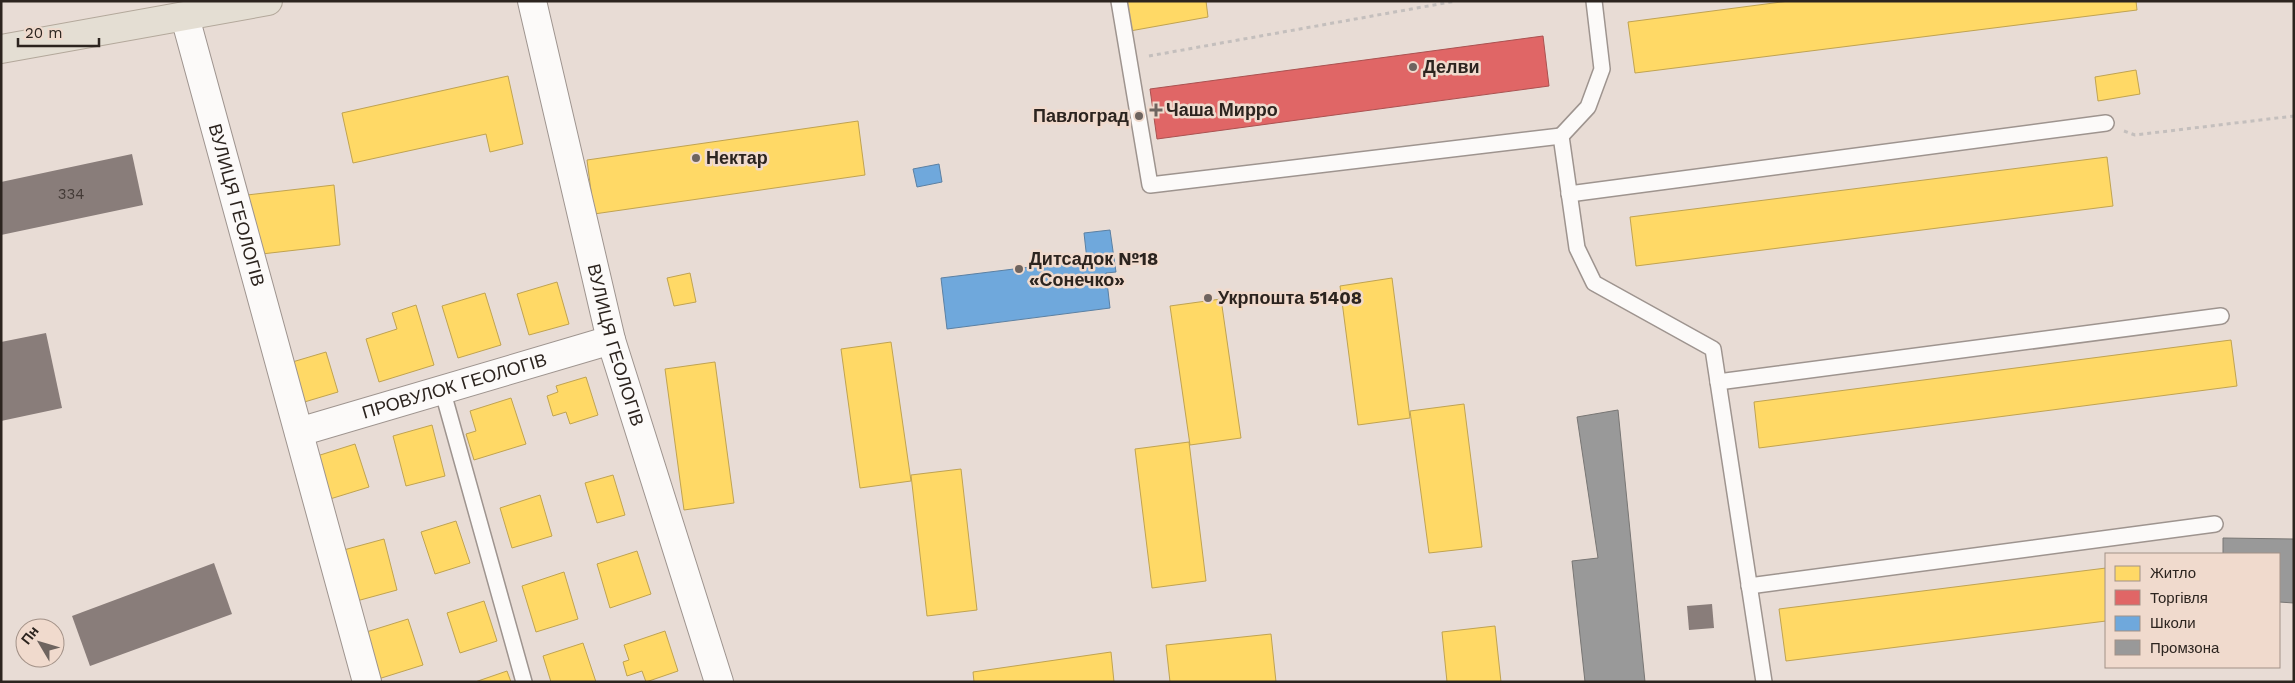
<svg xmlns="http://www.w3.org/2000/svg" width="2295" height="683" font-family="'Work Sans',sans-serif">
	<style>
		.homes { fill: #ffd966; stroke: #c0a351 }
		.shops { fill: #e06666; stroke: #aa5251 }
		.schools { fill: #6fa8dc; stroke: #5b80a3 }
		.industry { fill: #999; stroke: #787674 }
		.building { fill: #897d7a }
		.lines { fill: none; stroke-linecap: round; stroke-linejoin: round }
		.lane-casing { stroke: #9e948f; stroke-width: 18 }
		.street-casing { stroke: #9e948f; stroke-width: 30 }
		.highway-casing { stroke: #b3a89b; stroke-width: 30 }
		.path { stroke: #c4bfbd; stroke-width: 3; stroke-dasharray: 4 4; stroke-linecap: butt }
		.lane { stroke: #fcfaf9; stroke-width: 15 }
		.street { stroke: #fcfaf9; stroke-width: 28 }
		.highway { stroke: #e4ded3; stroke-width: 28 }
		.poi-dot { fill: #6e645f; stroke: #f0dacd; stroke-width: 2 }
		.labels { text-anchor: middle; stroke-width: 5; stroke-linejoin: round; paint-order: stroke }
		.number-label { font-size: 15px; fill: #433a36 }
		.poi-label { font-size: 18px; font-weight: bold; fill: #2c241f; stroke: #f0dacd; text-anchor: start }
		.street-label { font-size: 18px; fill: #2c241f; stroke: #f0dacd }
	</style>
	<rect width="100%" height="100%" fill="#e8dcd5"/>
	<g class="homes">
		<path d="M1125,1H1206L1208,17L1130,31Z"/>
		<path d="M2136,1L2137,10L1635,73L1628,22L1789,1Z"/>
		<path d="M2136,70L2140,94L2098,101L2095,77Z"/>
		<path d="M508,76L523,144L490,152L486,134L353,163L342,113Z"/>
		<path d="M858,121L865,175L594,214L587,160Z"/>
		<path d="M2107,157L2113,206L1636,266L1630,217Z"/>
		<path d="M334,185L340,245L253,255L247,195Z"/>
		<path d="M690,273L696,302L674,306L667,278Z"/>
		<path d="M1392,278L1410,418L1358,425L1340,286Z"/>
		<path d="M557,282L569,324L529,335L517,294Z"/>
		<path d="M485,293L501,345L458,358L442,306Z"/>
		<path d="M1221,299L1241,438L1190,445L1170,306Z"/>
		<path d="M416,305L434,365L379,382L366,339L397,329L392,313Z"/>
		<path d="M2231,340L2237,386L1759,448L1754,402Z"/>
		<path d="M891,342L911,481L860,488L841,349Z"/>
		<path d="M326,352L338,392L301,403L289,363Z"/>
		<path d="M715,362L734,503L684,510L665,369Z"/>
		<path d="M586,377L598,415L570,424L566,412L553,416L547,396L558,392L556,386Z"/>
		<path d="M511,398L526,444L474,460L466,434L476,431L470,411Z"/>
		<path d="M1464,404L1482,547L1429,553L1410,411Z"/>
		<path d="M432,425L445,476L406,486L393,436Z"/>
		<path d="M1189,442L1206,581L1152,588L1135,449Z"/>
		<path d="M355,444L369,487L330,499L317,456Z"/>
		<path d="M961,469L977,610L927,616L911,475Z"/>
		<path d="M613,475L625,515L597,523L585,483Z"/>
		<path d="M540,495L552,536L512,548L500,508Z"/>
		<path d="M456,521L470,563L435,574L421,532Z"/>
		<path d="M384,539L397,590L353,602L340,551Z"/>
		<path d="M637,551L651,594L610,608L597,564Z"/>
		<path d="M2106,568V621L1786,661L1779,609Z"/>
		<path d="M564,572L578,619L536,632L522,586Z"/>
		<path d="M484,601L497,641L460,653L447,613Z"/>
		<path d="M408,619L423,665L375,680L360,634Z"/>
		<path d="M1495,626L1501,682H1447L1442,632Z"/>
		<path d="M665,631L678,671L646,682L642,671L627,676L623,662L629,660L624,645Z"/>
		<path d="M1271,634L1276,682H1170L1166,645Z"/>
		<path d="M583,643L596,682H551L543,656Z"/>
		<path d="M1111,652L1114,682H974L973,672Z"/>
		<path d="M507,671L511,682H475Z"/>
	</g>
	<path class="shops" d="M1543,36L1549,86L1157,139L1150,89Z"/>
	<g class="schools">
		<path d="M939,164L942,182L917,187L913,169Z"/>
		<path d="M1110,230L1116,272L1106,273L1110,308L947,329L941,278L1087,260L1084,233Z"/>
	</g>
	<g class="industry">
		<path d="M1618,410L1645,682H1585L1572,561L1598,558L1577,417Z"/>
		<path d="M2223,538L2294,539V603L2279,602V554H2223Z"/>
	</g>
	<g class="building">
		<path d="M132,154L143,205L1,235V182Z"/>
		<path d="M46,333L62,408L1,421V342Z"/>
		<path d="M214,563L232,614L90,666L72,616Z"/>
		<path d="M1712,604L1714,628L1689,630L1687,606Z"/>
	</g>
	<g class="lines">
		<defs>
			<g id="lane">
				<path d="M1119,1L1150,185L1561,136"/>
				<path d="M1594,1L1602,69L1588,107L1561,136L1577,248L1594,283L1713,349L1764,682"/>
				<path d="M1569,194L2106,123"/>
				<path d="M1718,382L2221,316"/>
				<path d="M442,389L524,682"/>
				<path d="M1749,586L2215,524"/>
			</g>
			<g id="street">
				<path id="s1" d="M532,1L611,340L719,682"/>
				<path id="s2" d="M185,17L367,682"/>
				<path id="s3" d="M299,432L611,340"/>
			</g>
			<path id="highway" d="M1,49L268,1"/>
		</defs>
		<use href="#lane" class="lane-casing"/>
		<use href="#street" class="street-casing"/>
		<use href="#highway" class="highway-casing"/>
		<g class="path">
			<path d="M1149,56L1456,1"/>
			<path d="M2124,131L2135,135L2294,116"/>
		</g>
		<use href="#lane" class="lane"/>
		<use href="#street" class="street"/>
		<use href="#highway" class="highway"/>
	</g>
	<g class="poi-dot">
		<circle cx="1413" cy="67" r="5"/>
		<path d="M1153.5 102.5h5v5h5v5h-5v5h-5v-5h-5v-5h5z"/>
		<circle cx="1139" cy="116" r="5"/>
		<circle cx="696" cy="158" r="5"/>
		<circle cx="1019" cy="269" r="5"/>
		<circle cx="1208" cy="298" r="5"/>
	</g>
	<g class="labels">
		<g class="number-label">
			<text x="71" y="199">334</text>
		</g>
		<g class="poi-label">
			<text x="1423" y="73">Делви</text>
			<text x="1166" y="116">Чаша Мирро</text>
			<text x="1129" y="122" text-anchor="end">Павлоград</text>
			<text x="706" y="164">Нектар</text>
			<text x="1029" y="265">Дитсадок №18<tspan x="1029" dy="21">«Сонечко»</tspan></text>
			<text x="1218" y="304">Укрпошта 51408</text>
		</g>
		<g class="street-label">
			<text dy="6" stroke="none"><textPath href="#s2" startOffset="195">ВУЛИЦЯ ГЕОЛОГІВ</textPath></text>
			<text dy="6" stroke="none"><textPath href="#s1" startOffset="354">ВУЛИЦЯ ГЕОЛОГІВ</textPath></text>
			<text dy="6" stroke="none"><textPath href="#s3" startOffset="162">ПРОВУЛОК ГЕОЛОГІВ</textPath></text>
		</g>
	</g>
	<rect width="2295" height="683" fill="none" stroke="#2c241f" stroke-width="5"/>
	<rect x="2105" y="553" width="175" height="115" fill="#f0dacd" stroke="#a29187"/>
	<rect x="2115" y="566" width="25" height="15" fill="#ffd966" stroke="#a29187"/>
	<text x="2150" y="578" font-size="15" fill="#2c241f">Житло</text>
	<rect x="2115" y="590" width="25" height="15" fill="#e06666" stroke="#a29187"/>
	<text x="2150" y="603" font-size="15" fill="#2c241f">Торгівля</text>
	<rect x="2115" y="616" width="25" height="15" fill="#6fa8dc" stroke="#a29187"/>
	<text x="2150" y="628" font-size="15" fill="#2c241f">Школи</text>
	<rect x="2115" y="640" width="25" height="15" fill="#999999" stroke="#a29187"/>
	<text x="2150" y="653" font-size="15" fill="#2c241f">Промзона</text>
	<g transform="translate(40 643) rotate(308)"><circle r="24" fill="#f0dacd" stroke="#a29187"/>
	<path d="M0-4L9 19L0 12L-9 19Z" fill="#6e645f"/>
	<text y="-8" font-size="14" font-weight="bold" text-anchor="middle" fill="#2c241f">Пн</text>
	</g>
	<path d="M18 38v8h81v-8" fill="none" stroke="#2c241f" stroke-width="2.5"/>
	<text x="25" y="38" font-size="15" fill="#2c241f" stroke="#f0dacd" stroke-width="4" paint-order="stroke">20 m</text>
</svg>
